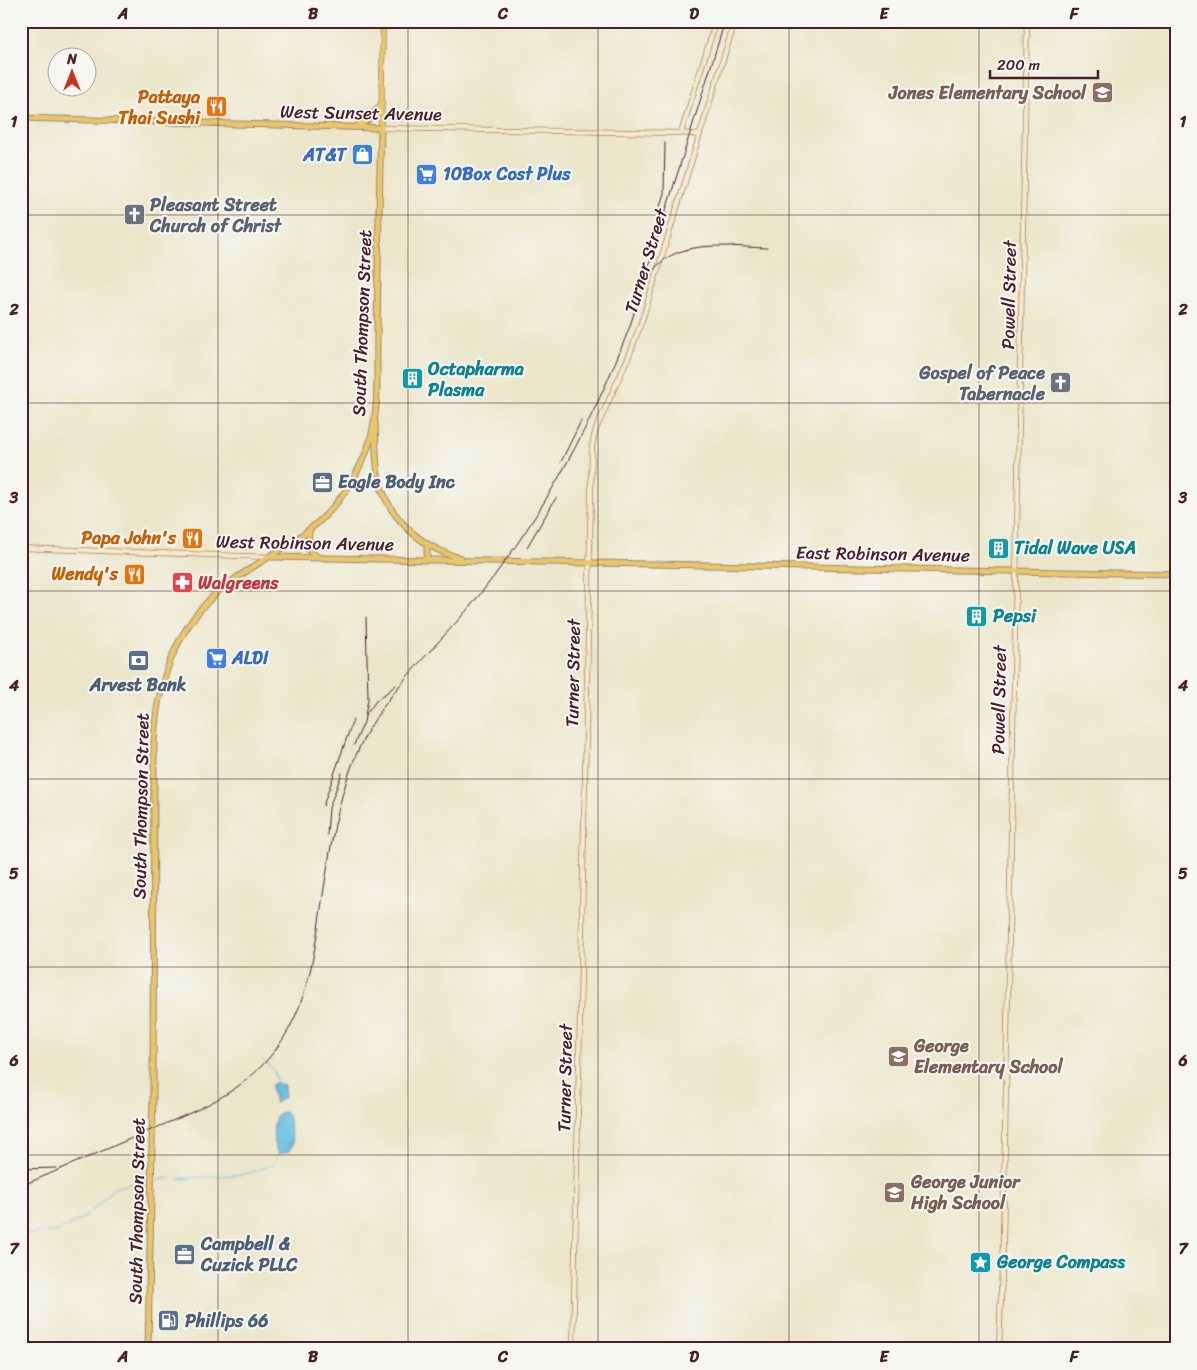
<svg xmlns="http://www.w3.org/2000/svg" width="1197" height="1370" font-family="Sriracha,sans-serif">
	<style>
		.water { fill: #64bce1; stroke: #576e86 }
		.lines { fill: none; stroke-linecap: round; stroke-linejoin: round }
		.stream { stroke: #64bce1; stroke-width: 1 }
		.secondary-casing { stroke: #9a827a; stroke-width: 6 }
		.primary-casing { stroke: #9a827a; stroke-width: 6 }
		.highway-casing { stroke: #9a827a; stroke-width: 7 }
		.secondary { stroke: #f6e9c3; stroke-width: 4.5 }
		.primary { stroke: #e9c769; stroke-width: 4.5 }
		.highway { stroke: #e9c769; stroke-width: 5 }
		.rail { stroke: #4a1f2b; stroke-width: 1 }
		.grid { fill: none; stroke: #4a1f2b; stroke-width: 1; stroke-opacity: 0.55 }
		.labels { text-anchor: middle; stroke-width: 4; stroke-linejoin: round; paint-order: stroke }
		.education-label { font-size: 18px; font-weight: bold; fill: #785e54; stroke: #f6f6f2; text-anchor: start }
		.food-label { font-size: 18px; font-weight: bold; fill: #c56008; stroke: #f6f6f2; text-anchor: end }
		.street-label { font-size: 18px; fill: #4a1f2b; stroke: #f6f6f2 }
		.shop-label { font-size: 18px; font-weight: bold; fill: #366cbe; stroke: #f6f6f2; text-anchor: start }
		.worship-label { font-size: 18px; font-weight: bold; fill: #5b616d; stroke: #f6f6f2; text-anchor: start }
		.culture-label { font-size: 18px; font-weight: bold; fill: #0d838f; stroke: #f6f6f2; text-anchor: start }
		.service-label { font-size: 18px; font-weight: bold; fill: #4e5e75; stroke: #f6f6f2; text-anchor: start }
		.health-label { font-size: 18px; font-weight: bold; fill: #be3a42; stroke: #f6f6f2; text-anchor: start }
		.neatline { fill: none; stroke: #4a1f2b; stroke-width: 2 }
		.grid-label { font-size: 16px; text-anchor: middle; font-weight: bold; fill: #4a1f2b }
	</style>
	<rect width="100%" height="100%" fill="#f6f6f2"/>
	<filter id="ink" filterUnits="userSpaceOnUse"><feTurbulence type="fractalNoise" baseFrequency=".02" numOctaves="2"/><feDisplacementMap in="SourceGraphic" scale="10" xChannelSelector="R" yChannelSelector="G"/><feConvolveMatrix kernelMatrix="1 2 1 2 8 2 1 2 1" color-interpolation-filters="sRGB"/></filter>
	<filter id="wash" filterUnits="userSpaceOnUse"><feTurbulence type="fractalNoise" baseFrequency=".0096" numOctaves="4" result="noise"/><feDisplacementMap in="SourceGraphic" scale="20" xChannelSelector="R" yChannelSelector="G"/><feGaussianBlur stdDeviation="1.12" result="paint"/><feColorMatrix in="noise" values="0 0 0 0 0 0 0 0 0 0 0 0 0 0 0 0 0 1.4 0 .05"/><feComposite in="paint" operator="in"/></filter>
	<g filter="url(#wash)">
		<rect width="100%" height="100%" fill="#ebe6c9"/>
		<g class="water">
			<path d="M274,1083L284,1085L285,1097L275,1103L271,1086Z"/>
			<path d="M285,1112L288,1115L293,1144L289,1151L279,1154C272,1147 271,1120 279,1113Z"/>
		</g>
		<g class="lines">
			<g class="stream">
				<path d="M262,1060L264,1061"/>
				<path d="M266,1063L273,1069L278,1086"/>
				<path d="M179,1179L246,1174L273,1165L279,1152"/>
				<path d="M158,1180L171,1178"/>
				<path d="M91,1212L114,1188L145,1180"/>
				<path d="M21,1235L58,1231L87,1216"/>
			</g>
		</g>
	</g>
	<g filter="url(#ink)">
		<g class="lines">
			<defs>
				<g id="secondary">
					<path d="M381,128L681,133L699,135"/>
					<path d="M681,133L716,21"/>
					<path d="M21,548L270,557"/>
					<path d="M573,1349L592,445L596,429L631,351L644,314L735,21"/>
					<path d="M999,1349L1003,1241L1027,21"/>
				</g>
				<path id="primary" d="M381,128L383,21"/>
				<g id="highway">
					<path d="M21,118L381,128C379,197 378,266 377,335C376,374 381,418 365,455C332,532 286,541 225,586C176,624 155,686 154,746L153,1094L148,1349"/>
					<path d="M355,127L368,120L381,105"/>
					<path d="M375,422C376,441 375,461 379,480C388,518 423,549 461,558"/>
					<path d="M309,532L308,550L318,557"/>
					<path d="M271,557L1176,574"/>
					<path d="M427,560V544"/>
				</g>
			</defs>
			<use href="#secondary" class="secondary-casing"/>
			<use href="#primary" class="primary-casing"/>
			<use href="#highway" class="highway-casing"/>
			<use href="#secondary" class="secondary"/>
			<use href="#primary" class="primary"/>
			<use href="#highway" class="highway"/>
			<g class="rail">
				<path d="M659,210L664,193L665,143"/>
				<path d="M648,279C670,236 727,247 767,248"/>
				<path d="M561,462L581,421"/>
				<path d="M527,547L556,498"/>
				<path d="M367,713L376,701L396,685"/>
				<path d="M354,745L364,722L368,699L366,617"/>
				<path d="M323,806L353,720"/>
				<path d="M327,835L329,808L342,773"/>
				<path d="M21,1169L56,1168"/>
				<path d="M21,1186C61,1169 100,1152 139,1135C185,1115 235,1098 268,1059C313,1008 315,940 326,876C333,831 341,787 360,746C388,687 441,644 481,593C545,512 593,422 630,326L725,21"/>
			</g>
		</g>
	</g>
	<path class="grid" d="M218,21V1349M408,21V1349M598,21V1349M789,21V1349M979,21V1349M21,215H1176M21,403H1176M21,591H1176M21,779H1176M21,967H1176M21,1155H1176"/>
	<defs>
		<symbol id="school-square" viewBox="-11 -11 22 22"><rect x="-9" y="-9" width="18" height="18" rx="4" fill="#8d6e63" stroke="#f6f6f2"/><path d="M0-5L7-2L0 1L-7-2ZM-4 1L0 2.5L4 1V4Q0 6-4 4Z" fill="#fff"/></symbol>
		<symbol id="restaurant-square" viewBox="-11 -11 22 22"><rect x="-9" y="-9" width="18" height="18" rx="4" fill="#e8710a" stroke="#f6f6f2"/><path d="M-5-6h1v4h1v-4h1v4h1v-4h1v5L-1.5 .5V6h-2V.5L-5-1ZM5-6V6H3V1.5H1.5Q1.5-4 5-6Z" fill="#fff"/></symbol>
		<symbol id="shop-square" viewBox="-11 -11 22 22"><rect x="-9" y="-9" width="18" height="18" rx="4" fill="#3f7fe0" stroke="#f6f6f2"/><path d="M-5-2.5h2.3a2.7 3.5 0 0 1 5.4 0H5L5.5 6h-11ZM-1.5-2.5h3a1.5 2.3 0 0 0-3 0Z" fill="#fff"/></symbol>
		<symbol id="supermarket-square" viewBox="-11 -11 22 22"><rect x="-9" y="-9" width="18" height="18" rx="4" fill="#3f7fe0" stroke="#f6f6f2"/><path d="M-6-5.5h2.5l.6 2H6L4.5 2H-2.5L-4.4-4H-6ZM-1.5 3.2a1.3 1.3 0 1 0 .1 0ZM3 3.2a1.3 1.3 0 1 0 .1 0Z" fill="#fff"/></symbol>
		<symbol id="church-square" viewBox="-11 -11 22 22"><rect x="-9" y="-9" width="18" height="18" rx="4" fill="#6b7280" stroke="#f6f6f2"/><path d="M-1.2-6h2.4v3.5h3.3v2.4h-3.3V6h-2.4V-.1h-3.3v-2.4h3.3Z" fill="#fff"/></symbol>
		<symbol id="building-square" viewBox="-11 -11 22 22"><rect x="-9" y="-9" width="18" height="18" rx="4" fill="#0f9aa8" stroke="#f6f6f2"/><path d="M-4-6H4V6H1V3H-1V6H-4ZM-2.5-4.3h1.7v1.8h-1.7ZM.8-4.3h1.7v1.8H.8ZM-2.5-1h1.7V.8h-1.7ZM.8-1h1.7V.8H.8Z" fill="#fff"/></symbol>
		<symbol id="office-square" viewBox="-11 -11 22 22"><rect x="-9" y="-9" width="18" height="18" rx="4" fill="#5c6f8a" stroke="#f6f6f2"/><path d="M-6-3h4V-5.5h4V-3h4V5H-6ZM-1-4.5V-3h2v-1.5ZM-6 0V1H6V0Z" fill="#fff"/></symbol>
		<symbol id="pharmacy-square" viewBox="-11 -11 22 22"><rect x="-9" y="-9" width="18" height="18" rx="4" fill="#e0444e" stroke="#f6f6f2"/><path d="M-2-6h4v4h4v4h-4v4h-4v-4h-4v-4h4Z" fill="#fff"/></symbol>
		<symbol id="bank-square" viewBox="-11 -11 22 22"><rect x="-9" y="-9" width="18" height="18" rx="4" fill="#5c6f8a" stroke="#f6f6f2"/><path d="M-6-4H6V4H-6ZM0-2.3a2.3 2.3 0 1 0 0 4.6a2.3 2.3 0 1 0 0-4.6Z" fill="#fff"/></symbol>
		<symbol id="sight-square" viewBox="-11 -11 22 22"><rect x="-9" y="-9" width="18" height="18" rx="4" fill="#0f9aa8" stroke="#f6f6f2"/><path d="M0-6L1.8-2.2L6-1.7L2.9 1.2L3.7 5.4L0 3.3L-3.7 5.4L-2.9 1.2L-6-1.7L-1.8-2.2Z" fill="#fff"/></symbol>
		<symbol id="fuel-square" viewBox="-11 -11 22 22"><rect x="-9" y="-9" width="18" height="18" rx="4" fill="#5c6f8a" stroke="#f6f6f2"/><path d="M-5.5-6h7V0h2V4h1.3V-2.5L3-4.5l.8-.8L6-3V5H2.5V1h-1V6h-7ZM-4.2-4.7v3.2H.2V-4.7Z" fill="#fff"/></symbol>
	</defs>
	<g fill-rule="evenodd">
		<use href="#school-square" x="1090" y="80" width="25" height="25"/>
		<use href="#restaurant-square" x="204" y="94" width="25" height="25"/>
		<use href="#shop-square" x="350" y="142" width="25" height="25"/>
		<use href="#supermarket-square" x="414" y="162" width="25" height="25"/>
		<use href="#church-square" x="122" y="202" width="25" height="25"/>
		<use href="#building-square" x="400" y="366" width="25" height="25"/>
		<use href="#church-square" x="1048" y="370" width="25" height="25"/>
		<use href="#office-square" x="310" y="470" width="25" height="25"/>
		<use href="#restaurant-square" x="180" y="526" width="25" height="25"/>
		<use href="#building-square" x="986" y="536" width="25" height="25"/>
		<use href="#restaurant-square" x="122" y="562" width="25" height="25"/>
		<use href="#pharmacy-square" x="170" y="570" width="25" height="25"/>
		<use href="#building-square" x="964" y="604" width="25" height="25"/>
		<use href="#supermarket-square" x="204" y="646" width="25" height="25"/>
		<use href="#bank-square" x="126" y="648" width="25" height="25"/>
		<use href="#school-square" x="886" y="1044" width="25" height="25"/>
		<use href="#school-square" x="882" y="1180" width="25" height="25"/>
		<use href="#office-square" x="172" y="1242" width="25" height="25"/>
		<use href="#sight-square" x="968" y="1250" width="25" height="25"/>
		<use href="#fuel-square" x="156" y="1308" width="25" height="25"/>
	</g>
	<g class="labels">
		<g class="education-label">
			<text x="1086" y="99" text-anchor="end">Jones Elementary School</text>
			<text x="914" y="1052">George<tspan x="914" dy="21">Elementary School</tspan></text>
			<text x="911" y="1188">George Junior<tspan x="911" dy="21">High School</tspan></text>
		</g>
		<g class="food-label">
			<text x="200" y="103">Pattaya<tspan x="200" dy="21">Thai Sushi</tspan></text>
			<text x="176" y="544">Papa John's</text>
			<text x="118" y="580">Wendy's</text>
		</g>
		<g class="street-label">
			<text transform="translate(361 113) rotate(1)" y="6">West Sunset Avenue</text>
			<text transform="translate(646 261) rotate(-73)" y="6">Turner Street</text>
			<text transform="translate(1009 295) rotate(-89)" y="6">Powell Street</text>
			<text transform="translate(362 323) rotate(-88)" y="6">South Thompson Street</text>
			<text transform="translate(305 543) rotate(1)" y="6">West Robinson Avenue</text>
			<text transform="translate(883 554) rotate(1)" y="6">East Robinson Avenue</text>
			<text transform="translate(573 673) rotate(-89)" y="6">Turner Street</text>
			<text transform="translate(999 700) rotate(-89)" y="6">Powell Street</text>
			<text transform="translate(141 806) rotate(-89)" y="6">South Thompson Street</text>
			<text transform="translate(565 1078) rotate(-89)" y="6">Turner Street</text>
			<text transform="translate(137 1211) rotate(-89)" y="6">South Thompson Street</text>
		</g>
		<g class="shop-label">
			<text x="346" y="161" text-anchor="end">AT&amp;T</text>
			<text x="443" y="180">10Box Cost Plus</text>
			<text x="232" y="664">ALDI</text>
		</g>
		<g class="worship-label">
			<text x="150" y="211">Pleasant Street<tspan x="150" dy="21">Church of Christ</tspan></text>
			<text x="1045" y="379" text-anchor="end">Gospel of Peace<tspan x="1045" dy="21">Tabernacle</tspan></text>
		</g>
		<g class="culture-label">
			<text x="428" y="375">Octapharma<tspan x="428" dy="21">Plasma</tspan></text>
			<text x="1014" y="554">Tidal Wave USA</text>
			<text x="993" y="622">Pepsi</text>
			<text x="997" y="1268">George Compass</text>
		</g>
		<g class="service-label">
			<text x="338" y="488">Eagle Body Inc</text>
			<text x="138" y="691" text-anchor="middle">Arvest Bank</text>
			<text x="201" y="1250">Campbell &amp;<tspan x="201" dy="21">Cuzick PLLC</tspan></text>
			<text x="185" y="1327">Phillips 66</text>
		</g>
		<g class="health-label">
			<text x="198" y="589">Walgreens</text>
		</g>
	</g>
	<rect width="1197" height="1370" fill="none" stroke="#f6f6f2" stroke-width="55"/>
	<g transform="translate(72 72)"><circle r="24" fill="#f6f6f2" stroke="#b1a0a2"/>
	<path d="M0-4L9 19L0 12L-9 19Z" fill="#c8321e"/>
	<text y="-8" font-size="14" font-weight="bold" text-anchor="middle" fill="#4a1f2b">N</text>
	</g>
	<path d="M990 70v8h108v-8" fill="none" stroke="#4a1f2b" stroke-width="2.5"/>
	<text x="997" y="70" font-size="15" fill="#4a1f2b" stroke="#f6f6f2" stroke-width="4" paint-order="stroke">200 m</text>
	<rect x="28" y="28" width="1142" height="1314" class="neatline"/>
	<g class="grid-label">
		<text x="123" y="19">A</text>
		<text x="313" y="19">B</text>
		<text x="503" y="19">C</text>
		<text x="694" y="19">D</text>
		<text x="884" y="19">E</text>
		<text x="1074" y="19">F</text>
		<text x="14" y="127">1</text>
		<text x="1183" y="127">1</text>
		<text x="14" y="315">2</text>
		<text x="1183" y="315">2</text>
		<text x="14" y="503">3</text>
		<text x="1183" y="503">3</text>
		<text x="14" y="691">4</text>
		<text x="1183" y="691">4</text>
		<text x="14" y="879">5</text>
		<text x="1183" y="879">5</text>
		<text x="14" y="1066">6</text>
		<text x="1183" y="1066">6</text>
		<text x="14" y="1254">7</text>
		<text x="1183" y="1254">7</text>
		<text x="123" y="1362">A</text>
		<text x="313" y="1362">B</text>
		<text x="503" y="1362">C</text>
		<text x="694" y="1362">D</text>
		<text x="884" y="1362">E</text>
		<text x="1074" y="1362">F</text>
	</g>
</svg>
